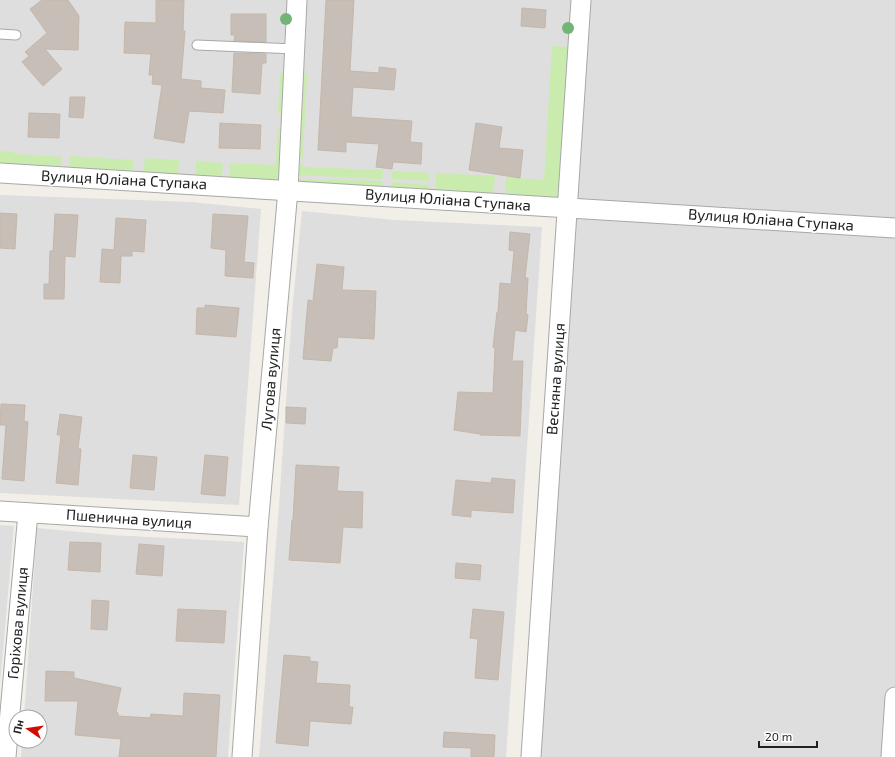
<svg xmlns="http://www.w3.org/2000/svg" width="895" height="757" font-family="'Exo 2',sans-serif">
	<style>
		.residential { fill: #dfdede }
		.grass { fill: #c9ecae }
		.building { fill: #c7beb7; stroke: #c4b7aa }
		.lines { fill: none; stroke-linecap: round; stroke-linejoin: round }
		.service-casing { stroke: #a8a8a8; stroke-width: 11 }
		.minor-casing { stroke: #a8a8a8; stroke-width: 21 }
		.service { stroke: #fff; stroke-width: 9 }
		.minor { stroke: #fff; stroke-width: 19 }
		.tree { fill: #72b577 }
		.labels { text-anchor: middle; stroke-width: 3.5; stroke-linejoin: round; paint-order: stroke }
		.street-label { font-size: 15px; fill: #212121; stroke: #fff }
	</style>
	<rect width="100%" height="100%" fill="#f2efe8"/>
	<g class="residential">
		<path d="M0,0H291L288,73L276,181L0,166Z"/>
		<path d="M307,0H573L560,200L299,184Z"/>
		<path d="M584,0H895V757H537Z"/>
		<path d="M0,195L192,202L261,209L239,505L0,493Z"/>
		<path d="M302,211L395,220L542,227L506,757H259L279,506L292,312Z"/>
		<path d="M0,525L14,526L0,684Z"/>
		<path d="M37,528L112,535L244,542L228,757H21L22,741H40V717H24Z"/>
	</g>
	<g class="grass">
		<path d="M552,46L569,47L560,200L505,196L506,177L544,180Z"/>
		<path d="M280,73H288L285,113H278Z"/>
		<path d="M304,74H307L303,157H300Z"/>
		<path d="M277,129H285L280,178L276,181L230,178V163L276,165Z"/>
		<path d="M0,151L14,152V154L62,157L61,169L0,166Z"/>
		<path d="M70,156L133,160V173L69,169Z"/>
		<path d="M145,158L179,160L178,177L143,175Z"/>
		<path d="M196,161L223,163L222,179L195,178Z"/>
		<path d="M300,163H303V167L383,170L382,179L299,175Z"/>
		<path d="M392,171L429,173V181L391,179Z"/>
		<path d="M436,173L495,176L493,197L435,192Z"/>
		<path d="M299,179L383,181L382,190L299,184Z"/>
		<path d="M392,182L429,185V193L391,190Z"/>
	</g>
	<g class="building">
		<path d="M42,0H68L79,16L78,50L45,49L62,69L43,86L22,62L29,56L25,52L47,33L30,9Z"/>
		<path d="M156,0H184L183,31H185L181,79L201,81V88L225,90L223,113L189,111L184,143L154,138L162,85L152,84L153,75H149L151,54L124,53L125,22L156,23Z"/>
		<path d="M326,0H354L350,71L379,73V67L396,69L394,90L353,87L351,117L412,121L410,142L422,143L421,164L393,162L392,169L376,167L379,144L346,142V152L318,150Z"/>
		<path d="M522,8L546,10L545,28L521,26Z"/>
		<path d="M231,14H266V42L234,41L235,35H231Z"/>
		<path d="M234,53L266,54V63H262L260,94L232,92Z"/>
		<path d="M70,97H85L83,118L69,117Z"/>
		<path d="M29,113L60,114L59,138L28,137Z"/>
		<path d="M220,123L261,125L260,149L219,148Z"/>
		<path d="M476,123L502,127L499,148L523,150L520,178L469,170Z"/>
		<path d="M0,213L17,214L15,249L0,248Z"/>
		<path d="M55,214L78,215L75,257L65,256L64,299H44V284H49L50,251H53Z"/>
		<path d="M213,214L248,216L244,262L254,263L253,278L225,276L226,250L211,248Z"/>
		<path d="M116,218L146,220L144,252L132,251V256H121L120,283L100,282L102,249L114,250Z"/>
		<path d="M510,232L530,234L525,278H528L526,314L528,315L526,332L515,330L512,361H523L520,436L480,435V434L454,430L458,392L493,393L495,349L493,347L497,312H498L500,283L511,284L514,251L509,250Z"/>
		<path d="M317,264L344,267L342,290L376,291L374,339L338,337L337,348H333L331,361L303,359L308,300L313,301Z"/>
		<path d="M205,305L239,308L236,337L196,334L197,308H205Z"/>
		<path d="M1,404L25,405L24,421L28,422L24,481L2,479L6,425H0Z"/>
		<path d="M286,407L306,408L305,424L286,423Z"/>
		<path d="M60,414L82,417L78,448L81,449L78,485L56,483L61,435H57Z"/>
		<path d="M133,455L157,457L154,490L130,488Z"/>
		<path d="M205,455L228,457L225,496L201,494Z"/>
		<path d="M296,465L339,467L337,491L363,492L362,528L343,527L340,563L289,560L292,520H293Z"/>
		<path d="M492,478L515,480L513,513L471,510V517L452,515L456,480L491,483Z"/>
		<path d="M70,542L101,543L100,572L68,570Z"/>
		<path d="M139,544L164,546L162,576L136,574Z"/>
		<path d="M456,563L481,565L480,580L455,578Z"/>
		<path d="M92,600L109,601L107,630L91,629Z"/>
		<path d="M178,609L226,611L224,643L176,641Z"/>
		<path d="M473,609L504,612L498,680L475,678L478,639L470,638Z"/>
		<path d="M284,655L310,657V661L318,662L316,683L350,685L349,707H353L351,724L310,721L308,746L276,743Z"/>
		<path d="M46,671L74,672V678L121,688L116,712L118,713V716L150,718L151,714L183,716L184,693L220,695L216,757H119L121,739L75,735L78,701H45Z"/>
		<path d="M444,732L495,735L494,757H471V748L443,747Z"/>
	</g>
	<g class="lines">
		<defs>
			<g id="service">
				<path d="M0,34L16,35"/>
				<path d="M197,45L295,49"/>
			</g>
			<g id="minor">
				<path d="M0,173L895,228"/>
				<path d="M0,511L258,527"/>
				<path d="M6,757L28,513"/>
				<path d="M242,757L258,527L288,190L297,0"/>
				<path d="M531,757L581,0"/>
				<path d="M891,757L895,697"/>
			</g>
		</defs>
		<use href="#service" class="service-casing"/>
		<use href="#minor" class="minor-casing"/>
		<use href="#service" class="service"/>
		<use href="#minor" class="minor"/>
	</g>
	<g class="tree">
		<circle cx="286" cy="19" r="6"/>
		<circle cx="568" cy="28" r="6"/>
	</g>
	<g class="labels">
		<g class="street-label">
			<text transform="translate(124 180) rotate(3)" y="5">Вулиця Юліана Ступака</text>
			<text transform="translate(448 200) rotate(4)" y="5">Вулиця Юліана Ступака</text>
			<text transform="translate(771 220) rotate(4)" y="5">Вулиця Юліана Ступака</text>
			<text transform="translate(271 379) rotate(-85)" y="5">Лугова вулиця</text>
			<text transform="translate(556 379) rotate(-86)" y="5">Весняна вулиця</text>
			<text transform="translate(129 519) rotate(4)" y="5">Пшенична вулиця</text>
			<text transform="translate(18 623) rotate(-85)" y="5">Горіхова вулиця</text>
		</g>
	</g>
	<g transform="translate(28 729) rotate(283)"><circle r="19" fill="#ffffff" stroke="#a6a6a6"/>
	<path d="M0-3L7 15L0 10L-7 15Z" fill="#d30b00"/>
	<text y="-6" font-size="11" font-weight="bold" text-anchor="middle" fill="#212121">Пн</text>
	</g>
	<path d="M759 741v6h58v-6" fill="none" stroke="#212121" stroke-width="2"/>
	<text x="765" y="741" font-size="12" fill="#212121" stroke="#ffffff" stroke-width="3" paint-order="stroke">20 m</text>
</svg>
